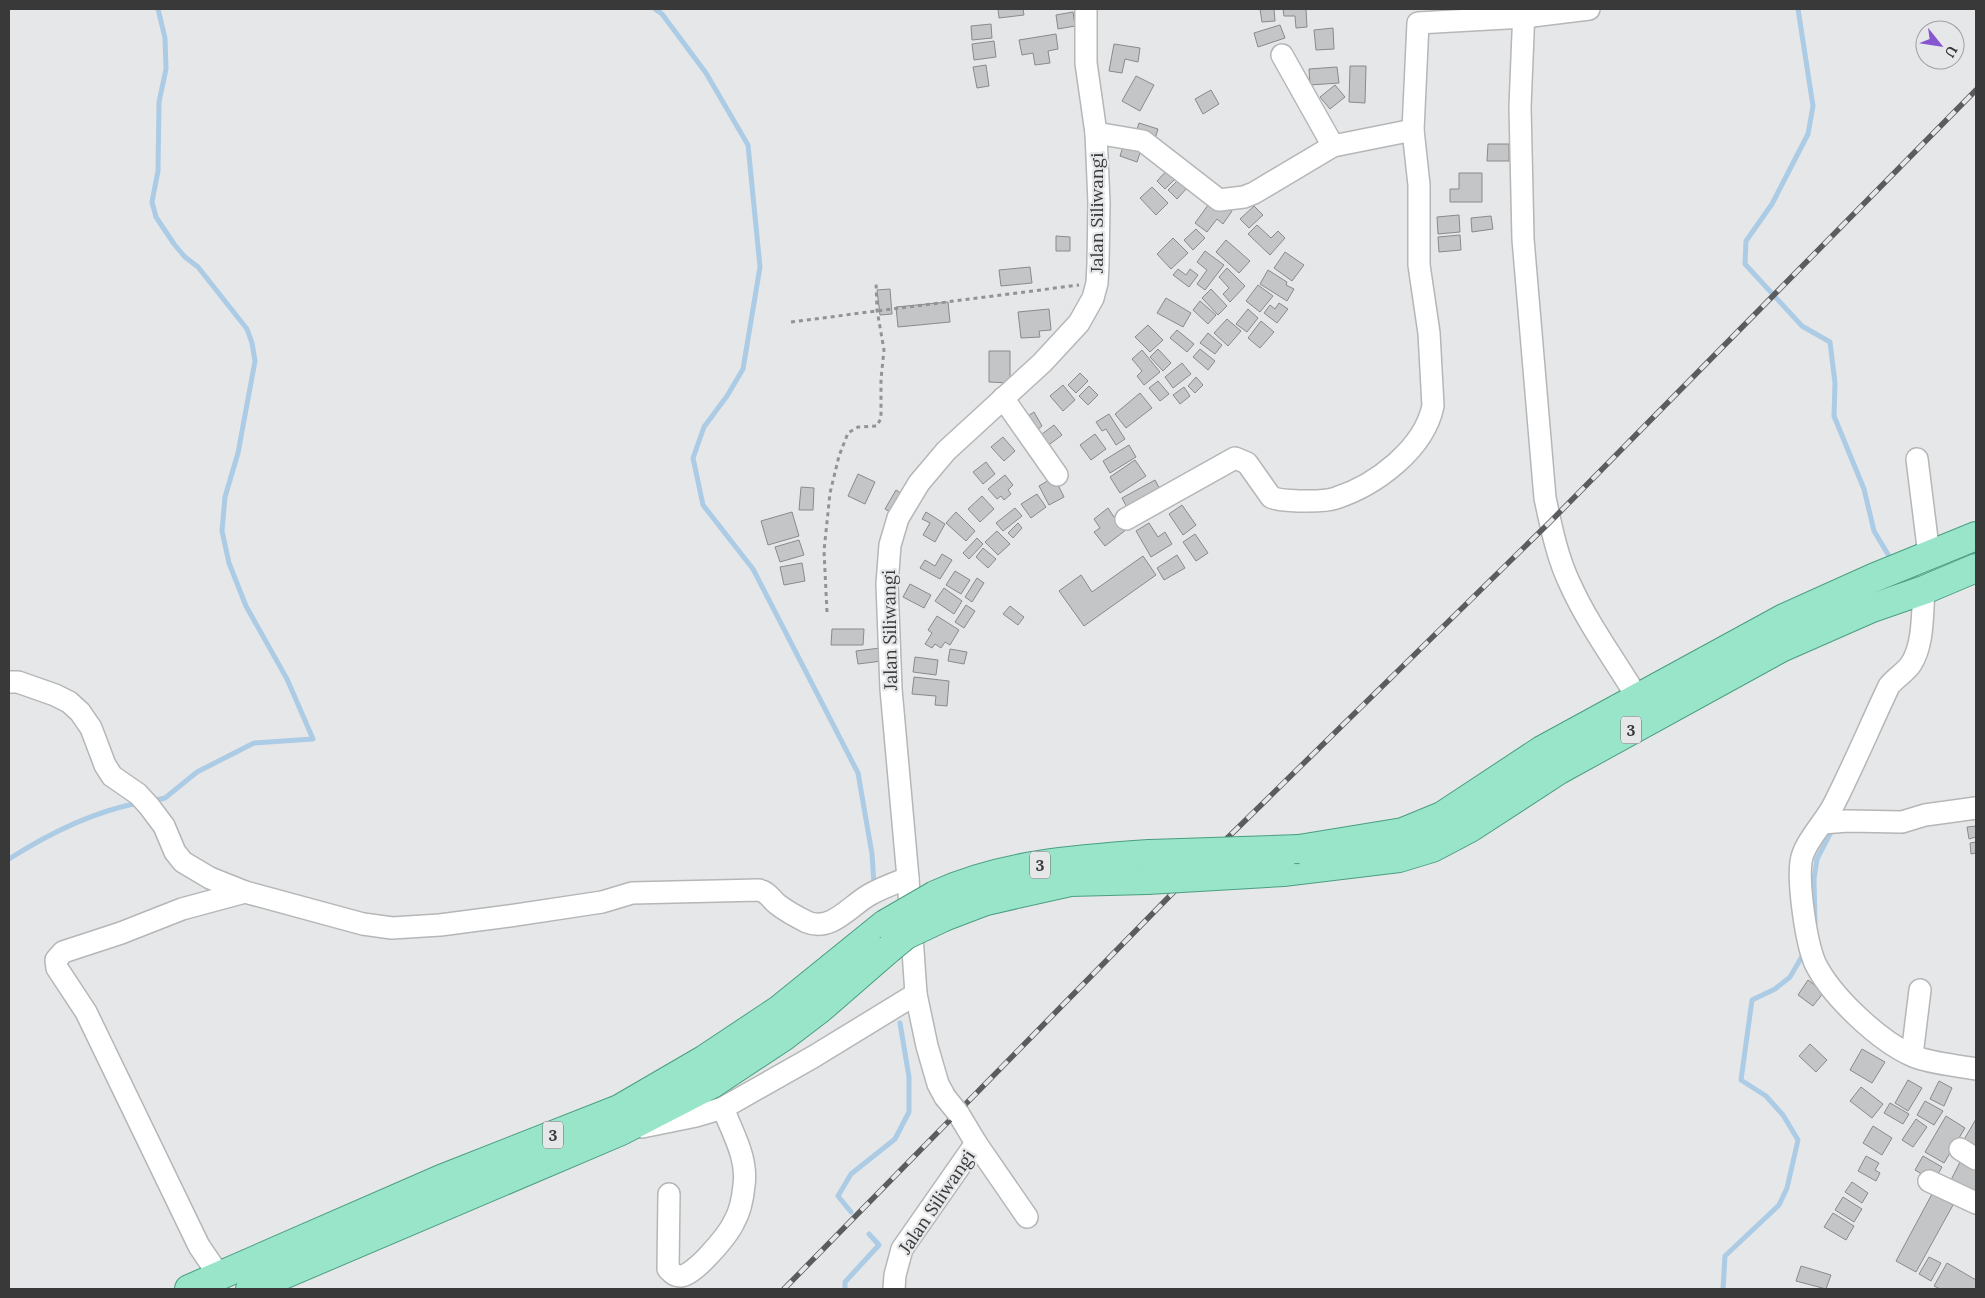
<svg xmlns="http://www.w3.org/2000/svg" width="1985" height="1298" font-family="Lora,serif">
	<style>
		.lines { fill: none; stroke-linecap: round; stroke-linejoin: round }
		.stream { stroke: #accbe5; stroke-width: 5 }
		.building { fill: #c4c5c7; stroke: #898a8b }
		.minor-casing { stroke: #b5b6b7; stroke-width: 24 }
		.major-casing { stroke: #4a9e80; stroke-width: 30 }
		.path { stroke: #929394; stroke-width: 3; stroke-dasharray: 4 4; stroke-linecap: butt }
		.minor { stroke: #fff; stroke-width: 21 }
		.major { stroke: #98e5c9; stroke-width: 28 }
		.rail-casing { stroke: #5b5c5d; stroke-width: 5.5 }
		.rail { stroke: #e6e7e9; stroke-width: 4; stroke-dasharray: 11; stroke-linecap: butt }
		.minor-bridge-casing { stroke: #b5b6b7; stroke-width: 24; stroke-linecap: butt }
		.major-bridge-casing { stroke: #4a9e80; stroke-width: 30; stroke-linecap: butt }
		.minor-bridge { stroke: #fff; stroke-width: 21 }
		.major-bridge { stroke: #98e5c9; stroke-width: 28 }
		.labels { text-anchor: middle; stroke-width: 4.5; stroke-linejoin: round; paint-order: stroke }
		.shield { fill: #e6e7e9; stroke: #6d6d6e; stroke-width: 1 }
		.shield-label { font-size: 16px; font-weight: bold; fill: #39393a }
		.street-label { font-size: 18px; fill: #39393a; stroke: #e6e7e9 }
	</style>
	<rect width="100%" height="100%" fill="#e6e7e9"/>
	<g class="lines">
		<g class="stream">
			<path d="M655,9L662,14L706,73L748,145L760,267L743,369L727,396L704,427L693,458L703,505L753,569L858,773L872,854L874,885"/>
			<path d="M1798,9L1813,106L1808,134L1772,204L1746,241L1745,264L1802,326L1830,342L1835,383L1834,416L1864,489L1874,531L1892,561"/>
			<path d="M152,801L165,798L197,772L254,743L313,739L287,679L246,606L229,563L222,531L225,497L238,453L255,361L252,343L247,329L198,267L185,257L174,244L156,217L152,202L158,171L159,102L166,69L165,38L158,9"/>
			<path d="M9,859C48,834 93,812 138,803"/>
			<path d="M1815,923L1814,879L1817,859L1833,828"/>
			<path d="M851,1212L838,1196L851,1174L895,1139L909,1112V1077L900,1023"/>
			<path d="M845,1289V1282L879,1245L869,1234"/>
			<path d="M1723,1289L1725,1256L1779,1205L1787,1188L1798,1140L1783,1115L1766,1096L1741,1080L1752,1000L1775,989L1790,977L1804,953"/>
		</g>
	</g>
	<g class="building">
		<path d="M998,9H1023L1024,15L999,18Z"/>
		<path d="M1260,9H1274L1275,21L1262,22Z"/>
		<path d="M1283,9H1306L1307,27L1296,28L1295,16H1284Z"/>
		<path d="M1073,12L1075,26L1058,29L1056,15Z"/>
		<path d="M991,24L992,38L972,40L971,26Z"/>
		<path d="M1280,25L1285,38L1258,47L1254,33Z"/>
		<path d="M1333,28L1334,49L1316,50L1314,30Z"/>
		<path d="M1056,34L1058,49L1048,51L1050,63L1035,65L1033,53L1022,55L1019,40Z"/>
		<path d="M994,41L996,57L974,60L972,44Z"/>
		<path d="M1114,44L1140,48L1138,62L1125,59L1122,73L1109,71Z"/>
		<path d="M986,65L989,86L977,88L973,67Z"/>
		<path d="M1350,66H1366L1365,103L1349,102Z"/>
		<path d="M1337,67L1339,83L1310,85L1309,69Z"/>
		<path d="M1136,76L1154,85L1140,111L1122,101Z"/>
		<path d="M1335,85L1345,97L1330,109L1320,97Z"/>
		<path d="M1211,90L1219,104L1203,114L1195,99Z"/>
		<path d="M1139,123L1158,129L1154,142L1135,136Z"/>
		<path d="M1125,141L1142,147L1137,162L1120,156Z"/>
		<path d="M1488,144H1509V161H1487Z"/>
		<path d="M1171,166L1179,175L1165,189L1157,181Z"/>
		<path d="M1459,173H1482V202H1450V189H1459Z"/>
		<path d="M1178,180L1187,188L1177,199L1168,190Z"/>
		<path d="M1152,187L1168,203L1156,215L1140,198Z"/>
		<path d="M1214,197L1232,211L1223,224L1217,219L1207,232L1195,223Z"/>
		<path d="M1254,206L1263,215L1249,228L1240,219Z"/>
		<path d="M1459,215L1460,232L1438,234L1437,217Z"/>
		<path d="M1491,216L1493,229L1472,232L1471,218Z"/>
		<path d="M1257,225L1271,238L1278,231L1285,238L1270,255L1248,234Z"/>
		<path d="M1196,229L1205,238L1193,250L1184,240Z"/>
		<path d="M1460,235L1461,250L1439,252L1438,237Z"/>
		<path d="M1056,236L1070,237V251H1056Z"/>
		<path d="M1173,238L1188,253L1171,269L1157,254Z"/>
		<path d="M1226,240L1250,261L1239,273L1216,252Z"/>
		<path d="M1205,251L1224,265L1205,290L1197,284L1207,270L1197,262Z"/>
		<path d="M1285,252L1304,265L1292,281L1274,268Z"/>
		<path d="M1030,267L1032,283L1001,286L999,270Z"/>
		<path d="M1227,268L1245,286L1230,302L1223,294L1229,288L1219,277Z"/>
		<path d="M1178,269L1186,275L1190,269L1198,275L1189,287L1173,275Z"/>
		<path d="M1268,270L1287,282L1286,285L1294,289L1287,301L1260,284Z"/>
		<path d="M1258,285L1273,296L1260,312L1246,301Z"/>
		<path d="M890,289L892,314L880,315L877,290Z"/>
		<path d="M1211,289L1227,306L1218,315L1202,298Z"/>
		<path d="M1166,298L1191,313L1183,327L1157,313Z"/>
		<path d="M1200,301L1216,315L1208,324L1193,310Z"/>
		<path d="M948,302L950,322L898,327L896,307Z"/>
		<path d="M1279,303L1288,309L1277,323L1264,313L1270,305L1275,309Z"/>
		<path d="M1049,309L1051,330L1039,331L1040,337L1021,338L1018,312Z"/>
		<path d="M1248,309L1258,318L1247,332L1236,324Z"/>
		<path d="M1227,319L1241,331L1228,346L1214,333Z"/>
		<path d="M1261,321L1274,332L1260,348L1248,338Z"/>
		<path d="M1148,325L1163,340L1150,352L1135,337Z"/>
		<path d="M1177,330L1194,344L1187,352L1170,338Z"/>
		<path d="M1208,333L1222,345L1215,354L1200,343Z"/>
		<path d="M1158,349L1171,363L1163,371L1150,357Z"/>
		<path d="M1200,349L1215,361L1208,370L1193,357Z"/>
		<path d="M1142,350L1160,372L1144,385L1137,376L1142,371L1132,359Z"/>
		<path d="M989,351H1010V383L989,382Z"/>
		<path d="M1182,363L1191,374L1173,388L1165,377Z"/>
		<path d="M1080,373L1088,381L1076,393L1068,385Z"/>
		<path d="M1196,377L1203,385L1195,393L1188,386Z"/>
		<path d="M1158,381L1169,394L1160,401L1149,388Z"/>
		<path d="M1063,385L1075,400L1063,411L1050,396Z"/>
		<path d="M1089,386L1098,395L1088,405L1079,396Z"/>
		<path d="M1184,387L1190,396L1180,404L1173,395Z"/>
		<path d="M1140,393L1152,408L1126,428L1115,414Z"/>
		<path d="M1034,412L1042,426L1034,432L1025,418Z"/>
		<path d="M1109,414L1125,439L1116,445L1106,429L1102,431L1096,422Z"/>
		<path d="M1054,425L1062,435L1046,447L1038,437Z"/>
		<path d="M1095,434L1106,449L1091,460L1080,445Z"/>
		<path d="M1003,437L1015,451L1004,461L991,447Z"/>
		<path d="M1129,445L1136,457L1110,473L1103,461Z"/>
		<path d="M1135,460L1146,476L1120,493L1110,477Z"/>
		<path d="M986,462L995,474L983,484L973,472Z"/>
		<path d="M858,474L875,482L865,504L848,496Z"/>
		<path d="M1005,475L1013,485L1008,490L1011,494L1004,500L1001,496L997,499L988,489Z"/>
		<path d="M1054,477L1064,497L1049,505L1039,486Z"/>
		<path d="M1155,480L1164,497L1131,515L1122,498Z"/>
		<path d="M801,487L814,488L813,510H799Z"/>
		<path d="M896,490L905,496L894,514L885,509Z"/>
		<path d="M1037,494L1046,507L1031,518L1021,504Z"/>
		<path d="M982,496L994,509L980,522L968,509Z"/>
		<path d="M1182,505L1196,525L1183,535L1169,514Z"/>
		<path d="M1015,508L1022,516L1003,531L996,523Z"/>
		<path d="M1108,508L1114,517L1120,512L1131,526L1105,546L1094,532L1100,528L1094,519Z"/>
		<path d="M792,512L799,536L768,545L761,521Z"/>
		<path d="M926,512L945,524L935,542L923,535L930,523L922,519Z"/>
		<path d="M956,512L975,531L966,541L946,523Z"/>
		<path d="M1018,523L1022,528L1013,538L1008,533Z"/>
		<path d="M1149,523L1158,537L1165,532L1172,544L1151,557L1136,531Z"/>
		<path d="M997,531L1010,544L998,555L985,542Z"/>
		<path d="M1195,534L1208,553L1196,561L1183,542Z"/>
		<path d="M977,538L983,544L969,559L963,553Z"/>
		<path d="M799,540L804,555L780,562L775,547Z"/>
		<path d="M983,548L996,559L988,568L976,557Z"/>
		<path d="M942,554L952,560L940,579L920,568L925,560L935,566Z"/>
		<path d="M1177,555L1185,568L1164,580L1157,568Z"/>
		<path d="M1143,556L1156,575L1084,626L1059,591L1081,575L1092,592Z"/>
		<path d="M802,563L805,581L784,585L780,567Z"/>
		<path d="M955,571L970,580L961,594L946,585Z"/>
		<path d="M977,578L984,583L972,602L965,597Z"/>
		<path d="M910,584L931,595L924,608L903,597Z"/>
		<path d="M944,588L962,601L954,614L935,601Z"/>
		<path d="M966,605L975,611L964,628L955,622Z"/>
		<path d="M1010,606L1024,617L1018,625L1003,614Z"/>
		<path d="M937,616L959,630L950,645L945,642L941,648L935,644L932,648L925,644L932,633L928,630Z"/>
		<path d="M832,629H864L863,645H831Z"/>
		<path d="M880,648L882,661L858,664L856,651Z"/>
		<path d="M950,649L967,652L964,664L948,661Z"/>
		<path d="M915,657L938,660L936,675L913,672Z"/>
		<path d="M914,677L949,681L947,706L935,705L936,696L912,694Z"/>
		<path d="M1976,826V837L1969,839L1967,827Z"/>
		<path d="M1976,842V853L1971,854L1970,843Z"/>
		<path d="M1808,980L1824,992L1813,1006L1798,995Z"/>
		<path d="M1810,1044L1827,1060L1816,1072L1799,1056Z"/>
		<path d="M1862,1049L1885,1062L1872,1083L1850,1070Z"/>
		<path d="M1908,1080L1922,1088L1908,1111L1895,1103Z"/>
		<path d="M1939,1081L1952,1088L1944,1106L1930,1099Z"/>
		<path d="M1861,1087L1883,1104L1872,1118L1850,1101Z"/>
		<path d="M1925,1101L1943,1111L1934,1125L1917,1115Z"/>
		<path d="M1890,1103L1909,1114L1903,1124L1884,1113Z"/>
		<path d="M1946,1116L1965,1128L1944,1163L1925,1152Z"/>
		<path d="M1916,1119L1927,1127L1913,1147L1902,1140Z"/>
		<path d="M1976,1119V1151L1962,1143Z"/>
		<path d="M1873,1126L1892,1138L1882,1155L1863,1143Z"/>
		<path d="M1866,1156L1879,1163L1875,1170L1880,1173L1876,1181L1858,1171Z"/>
		<path d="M1923,1156L1942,1167L1934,1181L1915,1170Z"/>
		<path d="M1960,1162L1976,1170V1198L1949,1184Z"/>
		<path d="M1852,1182L1868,1193L1862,1203L1845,1192Z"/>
		<path d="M1932,1194L1953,1205L1916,1272L1896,1261Z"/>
		<path d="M1843,1197L1862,1209L1854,1222L1835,1210Z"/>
		<path d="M1833,1213L1854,1226L1846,1240L1824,1227Z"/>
		<path d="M1929,1257L1941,1263L1931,1281L1919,1274Z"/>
		<path d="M1947,1263L1976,1280V1289H1940L1934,1286Z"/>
		<path d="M1801,1266L1831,1275L1826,1289L1796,1281Z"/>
	</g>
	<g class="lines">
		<defs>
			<g id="minor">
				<path d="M1524,9L1520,107L1523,239L1545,498C1551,526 1557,557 1570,584C1588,624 1614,659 1637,697"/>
				<path d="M1282,55L1333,146"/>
				<path d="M1096,133L1143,141L1219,200L1244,197L1254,193L1333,146L1413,130"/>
				<path d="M1003,398L1057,475"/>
				<path d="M1917,459L1929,555"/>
				<path d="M1126,519L1235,458L1247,463L1271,497C1279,501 1289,500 1298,501C1310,501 1325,502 1336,498C1376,485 1424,449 1433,406L1429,333L1419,265V185L1413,130L1418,23L1524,17L1589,9"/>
				<path d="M1924,590C1922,613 1924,644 1911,664C1906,672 1895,678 1889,686C1870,726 1853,767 1833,806C1824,823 1803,844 1801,862C1798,885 1806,942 1815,963C1831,996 1879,1041 1913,1056C1933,1064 1956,1065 1976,1069"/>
				<path d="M9,682H18L55,695L69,702L80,712L91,728L105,765L112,776L138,794L149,806L164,826L175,852L183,862L210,878L245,892L363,924L392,928L440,925L509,916L602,902L632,893L759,890C768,892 770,898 777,904C786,911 797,917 807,922C831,932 850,906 869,895C881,888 895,883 908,878"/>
				<path d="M1823,823L1847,821L1902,822L1925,815L1976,808"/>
				<path d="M1912,1055L1920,990"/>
				<path d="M945,1097L938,1084L927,1046L916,994L908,878L891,689L887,584L890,545L898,518L919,483L946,451L1042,363L1079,323L1093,298L1097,283L1098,264L1099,203L1096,133L1086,63V9"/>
				<path d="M642,1127L696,1116L723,1108L813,1057L916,994"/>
				<path d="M976,1143L1027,1217"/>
				<path d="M1960,1149L1976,1159"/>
				<path d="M1929,1181L1976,1203"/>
				<path d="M669,1194L668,1269C672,1273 675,1276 681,1276C695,1275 728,1235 734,1222C740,1212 743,1196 744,1185C748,1158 732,1132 723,1108"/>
				<path d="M220,1277L199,1246L86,1012L57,968L56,960L63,952L121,933L182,909L245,892"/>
				<path d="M894,1289L895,1275L902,1249L976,1143L958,1113"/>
			</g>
			<g id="major">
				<path d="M1299,849L1403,832L1442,816L1542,750L1784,618L1873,578L1976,536"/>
				<path d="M1283,872L1399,858L1432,848L1470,828L1559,770L1781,648L1872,608L1924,590L1976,568"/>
				<path d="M935,895C1002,864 1077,859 1150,854"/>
				<path d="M944,917L986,901L1070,882L1147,880"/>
				<path d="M189,1289L441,1179L619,1109L705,1059L780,1009L885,924"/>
				<path d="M250,1289L621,1131L712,1084L783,1037L821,1008L889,949"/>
			</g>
		</defs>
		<use href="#minor" class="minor-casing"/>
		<use href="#major" class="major-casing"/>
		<g class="path">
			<path d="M791,322L1079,285"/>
			<path d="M827,612L824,551L830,493L839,456L848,433L858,427L877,426L881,418V379L884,350L877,310L876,282"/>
		</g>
		<use href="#minor" class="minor"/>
		<use href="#major" class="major"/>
		<defs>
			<path id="rail" d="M784,1289L1210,855L1550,522L1976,90"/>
		</defs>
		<use href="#rail" class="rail-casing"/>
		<use href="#rail" class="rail"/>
		<defs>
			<path id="minor-bridge" d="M945,1097L958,1113"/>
			<g id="major-bridge">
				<path d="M1150,854L1299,849"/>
				<path d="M1147,880L1283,872"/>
				<path d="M885,924L935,895"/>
				<path d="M889,949L906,935L944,917"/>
			</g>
		</defs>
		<use href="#minor-bridge" class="minor-bridge-casing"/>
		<use href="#major-bridge" class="major-bridge-casing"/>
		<use href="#minor-bridge" class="minor-bridge"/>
		<use href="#major-bridge" class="major-bridge"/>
	</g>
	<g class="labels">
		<g class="shield">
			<rect x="1621" y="716.5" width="20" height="27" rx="4"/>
			<rect x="1030" y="851.5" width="20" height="27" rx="4"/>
			<rect x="543" y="1121.5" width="20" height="27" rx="4"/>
		</g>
		<g class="shield-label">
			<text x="1631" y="736">3</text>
			<text x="1040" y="871">3</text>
			<text x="553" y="1141">3</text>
		</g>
		<g class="street-label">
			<text transform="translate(1097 213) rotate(-90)" y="6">Jalan Siliwangi</text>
			<text transform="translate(890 630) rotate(-91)" y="6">Jalan Siliwangi</text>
			<text transform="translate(937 1202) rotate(-56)" y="6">Jalan Siliwangi</text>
		</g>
	</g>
	<rect width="1985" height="1298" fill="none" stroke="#39393a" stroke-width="20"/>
	<g transform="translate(1940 45) rotate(120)"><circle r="24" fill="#e6e7e9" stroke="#a1a1a3"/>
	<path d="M0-4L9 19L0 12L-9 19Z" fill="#8556cf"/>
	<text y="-8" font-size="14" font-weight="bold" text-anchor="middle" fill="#39393a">U</text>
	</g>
</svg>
